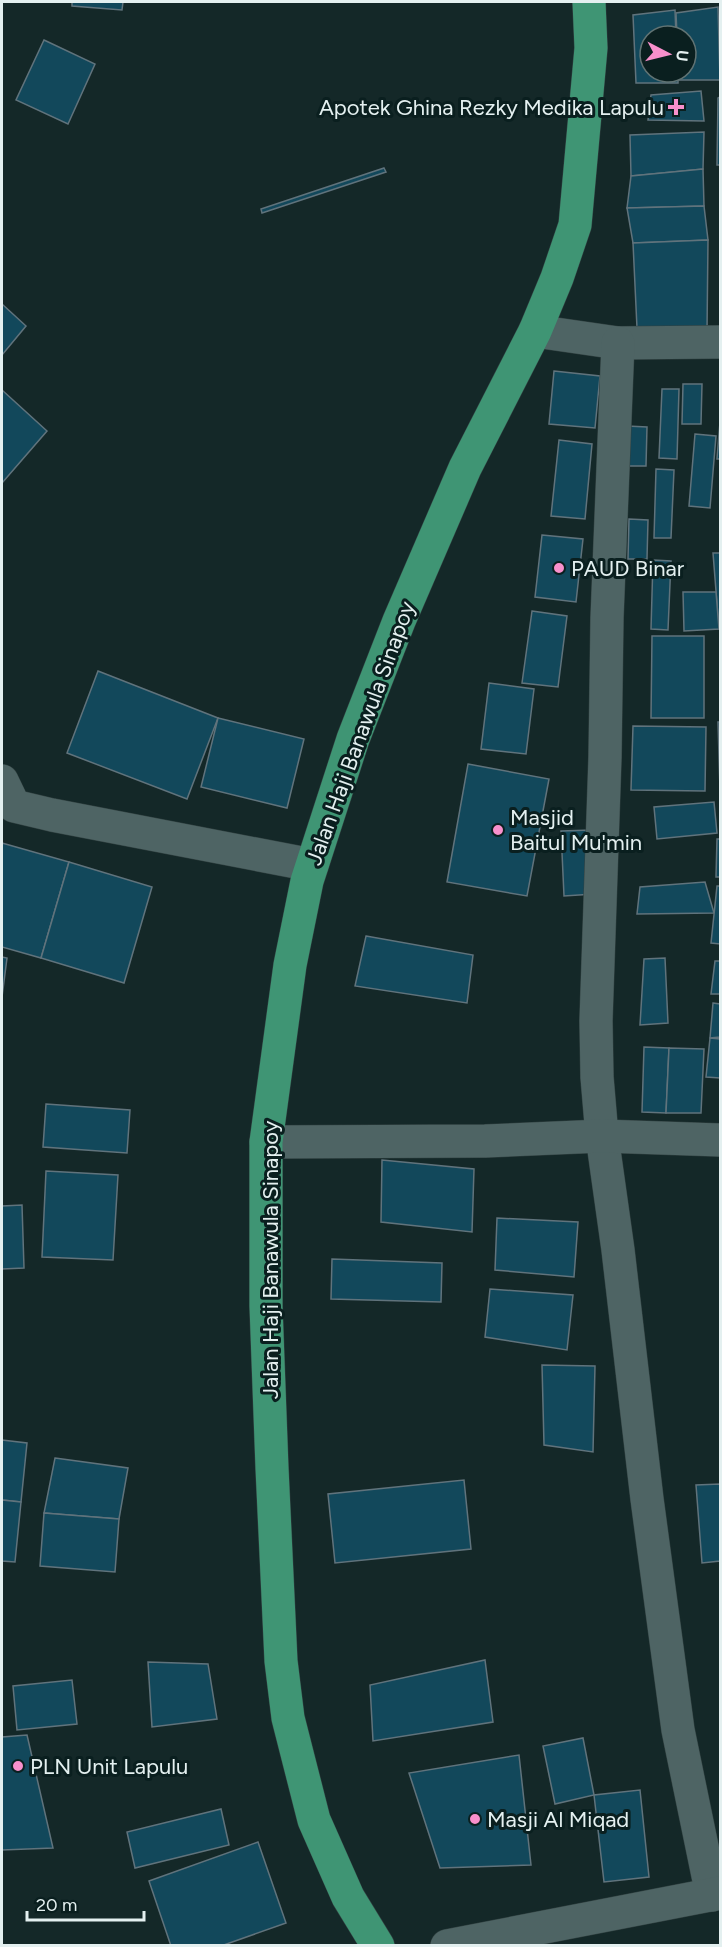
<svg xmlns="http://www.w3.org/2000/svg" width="722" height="1947" font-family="Figtree,sans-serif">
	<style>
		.building { fill: #12485b; stroke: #60737c; stroke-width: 1.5 }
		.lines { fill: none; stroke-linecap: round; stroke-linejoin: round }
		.street-casing { stroke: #324242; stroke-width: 34 }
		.highway-casing { stroke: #324242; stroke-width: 34 }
		.street { stroke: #4e6464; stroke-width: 33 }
		.highway { stroke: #3f9574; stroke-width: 33 }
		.poi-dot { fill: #f890cc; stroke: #0a1f1f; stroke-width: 2 }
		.labels { text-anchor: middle; stroke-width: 6; stroke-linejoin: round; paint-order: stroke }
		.poi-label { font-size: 22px; fill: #e4f0f0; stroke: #0a1f1f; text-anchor: start }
		.street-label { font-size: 22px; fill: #e4f0f0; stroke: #0a1f1f }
	</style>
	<rect width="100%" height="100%" fill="#142828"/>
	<g class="building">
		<path d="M72,2H123L122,10L72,6Z"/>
		<path d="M718,7L720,80H679V72H686V36H677L676,13Z"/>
		<path d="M675,10L676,36H650V72H678V83H636L633,15Z"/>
		<path d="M44,40L95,64L68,124L16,100Z"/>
		<path d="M701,91L704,121L648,120L651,95Z"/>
		<path d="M720,97V165H717L718,98Z"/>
		<path d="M704,132L703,169L631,176L630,135Z"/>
		<path d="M384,168L386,172L262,213L261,209Z"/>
		<path d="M703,169L704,206L627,208L631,176Z"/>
		<path d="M704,206L708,240L633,243L627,208Z"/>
		<path d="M708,240L707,332L637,328L633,243Z"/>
		<path d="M2,304L26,326L2,355Z"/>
		<path d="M554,371L600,376L595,428L549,424Z"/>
		<path d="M683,384H702L701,424H682Z"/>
		<path d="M662,389H679L677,459L659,458Z"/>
		<path d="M2,390L47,431L2,483Z"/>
		<path d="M720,422V459H717Z"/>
		<path d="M627,426L647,427L646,466H626Z"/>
		<path d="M695,434L716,436L710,508L689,506Z"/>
		<path d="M559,440L592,444L585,519L551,516Z"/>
		<path d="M656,469L674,470L671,538H654Z"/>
		<path d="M629,519L648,520L647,559H628Z"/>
		<path d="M542,535L583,539L576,602L535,597Z"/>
		<path d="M713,553H720V629H719Z"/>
		<path d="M653,560L671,561L668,630L651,629Z"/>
		<path d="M683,592H716L719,629L684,631Z"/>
		<path d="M532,611L567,616L558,687L522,683Z"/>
		<path d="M652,636H704V718H651Z"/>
		<path d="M98,671L218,718L187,799L67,753Z"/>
		<path d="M489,683L534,689L526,754L481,749Z"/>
		<path d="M218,718L304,739L287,808L201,787Z"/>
		<path d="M718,722H720V790Z"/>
		<path d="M633,726L706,727L705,791L631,790Z"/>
		<path d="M468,764L549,779L527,896L447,882Z"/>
		<path d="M714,802L717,833L657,839L654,807Z"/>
		<path d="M592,830L594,894L564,896L561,831Z"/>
		<path d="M717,839H720V877H716Z"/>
		<path d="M2,843L69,862L41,958L2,947Z"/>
		<path d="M69,862L152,887L124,983L41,958Z"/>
		<path d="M705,882L714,913L637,914L640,887Z"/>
		<path d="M717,886H720V944L711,943Z"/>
		<path d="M366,936L473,955L467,1003L355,986Z"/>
		<path d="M2,957L7,958L2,997Z"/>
		<path d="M665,958L668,1023L640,1025L644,959Z"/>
		<path d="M715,961H720V994H711Z"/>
		<path d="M713,1003L720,1004V1037L710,1038Z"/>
		<path d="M710,1038L720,1039V1078L706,1077Z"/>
		<path d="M644,1047L669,1048L666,1113L642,1112Z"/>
		<path d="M669,1048L704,1049L701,1113H666Z"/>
		<path d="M46,1104L130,1110L127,1153L43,1147Z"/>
		<path d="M382,1160L474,1169L472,1232L381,1222Z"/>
		<path d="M46,1171L118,1175L113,1260L42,1257Z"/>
		<path d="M22,1205L24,1268L2,1269V1206Z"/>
		<path d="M497,1218L578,1222L574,1277L495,1270Z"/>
		<path d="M332,1259L442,1263L441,1302L331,1299Z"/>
		<path d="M490,1289L573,1295L567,1350L485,1337Z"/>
		<path d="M542,1365L595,1366L593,1452L544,1445Z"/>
		<path d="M2,1440L27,1443L21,1502L2,1500Z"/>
		<path d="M55,1458L128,1468L119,1519L44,1513Z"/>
		<path d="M464,1480L471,1549L335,1563L328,1494Z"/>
		<path d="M720,1484V1561L702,1563L696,1485Z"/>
		<path d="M2,1500L21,1502L15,1562L2,1561Z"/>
		<path d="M44,1513L119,1519L115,1572L40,1566Z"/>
		<path d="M485,1660L493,1722L373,1741L370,1685Z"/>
		<path d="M148,1662L208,1664L217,1719L152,1727Z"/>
		<path d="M72,1680L77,1724L17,1730L13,1686Z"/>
		<path d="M27,1735L53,1848L2,1850V1737Z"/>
		<path d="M583,1738L594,1795L555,1804L543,1746Z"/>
		<path d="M519,1755L531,1865L440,1868L409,1773Z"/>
		<path d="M640,1790L649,1877L604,1882L594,1795Z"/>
		<path d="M221,1809L229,1845L135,1868L127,1832Z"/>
		<path d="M258,1842L286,1923L221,1946H171L149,1881Z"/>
	</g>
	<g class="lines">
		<defs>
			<g id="street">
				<path d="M535,331L618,343L720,342"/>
				<path d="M618,343L607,618L605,757L596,1021L597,1077L602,1136L618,1250L647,1499L678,1730L712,1895"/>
				<path d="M2,781L14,806L52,815L312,865"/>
				<path d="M266,1142L485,1141L602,1136L720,1140"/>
				<path d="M447,1946L720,1893"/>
			</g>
			<path id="highway" d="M378,1946L348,1897L314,1820L288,1718L281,1661L272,1468L266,1306V1142L290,965L307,881L353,739L399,621L465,468L535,331L557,278L575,225L591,48L589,2"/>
		</defs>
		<use href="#street" class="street-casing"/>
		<use href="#highway" class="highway-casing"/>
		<use href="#street" class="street"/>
		<use href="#highway" class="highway"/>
	</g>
	<g class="poi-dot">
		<path d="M673 98h6v6h6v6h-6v6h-6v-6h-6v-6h6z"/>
		<circle cx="559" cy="568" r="6"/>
		<circle cx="498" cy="830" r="6"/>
		<circle cx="18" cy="1766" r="6"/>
		<circle cx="475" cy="1819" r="6"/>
	</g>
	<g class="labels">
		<g class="poi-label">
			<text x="664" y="115" text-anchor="end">Apotek Ghina Rezky Medika Lapulu</text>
			<text x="571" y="576">PAUD Binar</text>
			<text x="510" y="825">Masjid<tspan x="510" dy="25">Baitul Mu'min</tspan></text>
			<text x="30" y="1774">PLN Unit Lapulu</text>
			<text x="487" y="1827">Masji Al Miqad</text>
		</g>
		<g class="street-label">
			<text transform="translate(360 733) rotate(-70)" y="8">Jalan Haji Banawula Sinapoy</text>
			<text transform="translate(270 1260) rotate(-90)" y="8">Jalan Haji Banawula Sinapoy</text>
		</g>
	</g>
	<rect width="722" height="1947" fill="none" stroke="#e4f0f0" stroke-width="6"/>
	<g transform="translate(668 54) rotate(97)"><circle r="28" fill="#0a1f1f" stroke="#617373" stroke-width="1.5"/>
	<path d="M0-4.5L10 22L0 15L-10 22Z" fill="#f890cc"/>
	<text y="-9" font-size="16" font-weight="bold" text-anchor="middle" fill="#e4f0f0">U</text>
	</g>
	<path d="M27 1911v9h117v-9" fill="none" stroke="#e4f0f0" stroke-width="3"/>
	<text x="36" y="1911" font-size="18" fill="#e4f0f0" stroke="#0a1f1f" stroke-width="4.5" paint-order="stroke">20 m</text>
</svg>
